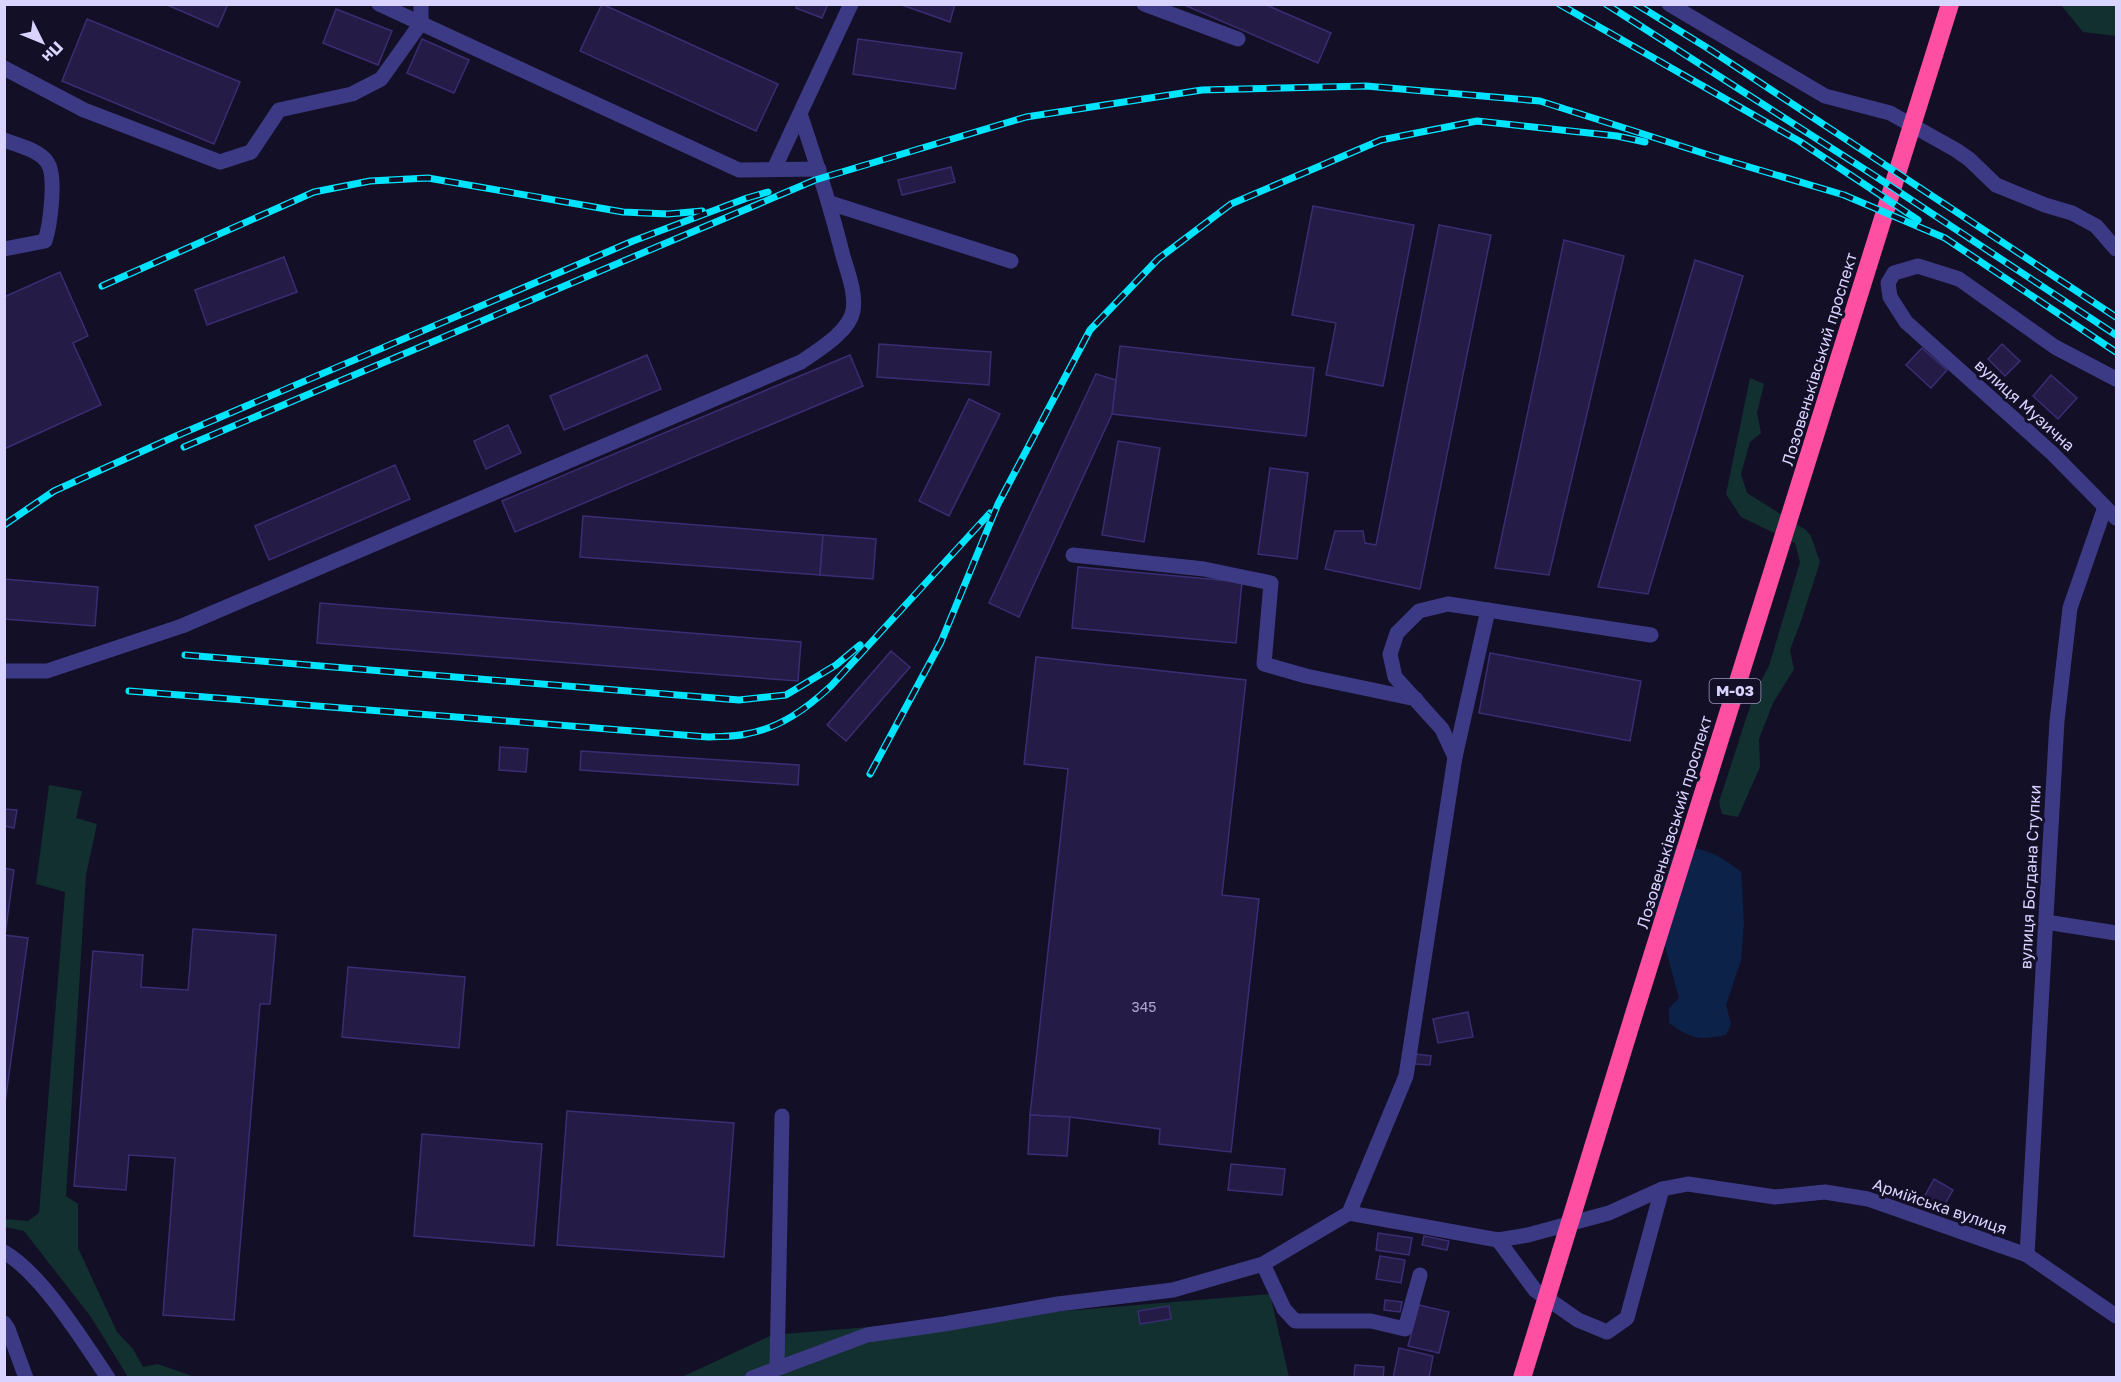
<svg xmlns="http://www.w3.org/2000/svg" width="2121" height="1382" font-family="'Golos Text',sans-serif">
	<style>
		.green { fill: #12302f }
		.water { fill: #0c2248 }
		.building { fill: #241b47; stroke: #3b2d73; stroke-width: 1.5 }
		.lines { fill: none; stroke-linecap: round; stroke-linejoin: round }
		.minor { stroke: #3d3a85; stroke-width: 15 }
		.highway { stroke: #ff4fa3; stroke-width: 18 }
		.rail-casing { stroke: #00e5ff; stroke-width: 7 }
		.rail { stroke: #130f26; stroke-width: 4.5; stroke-dasharray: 14; stroke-linecap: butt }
		.labels { text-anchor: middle; stroke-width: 6; stroke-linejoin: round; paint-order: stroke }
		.number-label { font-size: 14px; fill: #aca6d1 }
		.shield { fill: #130f26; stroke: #9e99be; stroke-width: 1.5 }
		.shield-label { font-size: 15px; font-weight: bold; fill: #d9d4ff }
		.street-label { font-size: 16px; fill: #d9d4ff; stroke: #130f26 }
	</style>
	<rect width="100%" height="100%" fill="#130f26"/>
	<g class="green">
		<path d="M2061,5H2116V36L2083,32Z"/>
		<path d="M1750,378L1764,384L1757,413L1761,433L1750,442L1741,474L1747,493L1806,530L1811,536L1820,562L1801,621L1790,650L1794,669L1773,703L1759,739L1760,767L1738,817L1722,814L1719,802L1754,694L1769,666L1800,562L1795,543L1741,517L1726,494Z"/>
		<path d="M49,785L82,791L76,818L97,824L86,875L66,1196L78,1204V1248L117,1332L133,1349L143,1367L158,1364L192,1376L191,1377H128L91,1317L24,1231L5,1227V1219L28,1221L39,1213L65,892L36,884Z"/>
		<path d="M1270,1294L1289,1377L680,1378L772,1335Z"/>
	</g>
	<path class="water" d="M1674,844C1706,850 1715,851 1741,872L1744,922L1741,960L1726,1005L1731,1024L1726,1035C1697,1040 1693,1040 1669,1023V1008L1679,998L1664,943L1652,918L1663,873Z"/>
	<g class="building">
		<path d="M165,4H228L218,27Z"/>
		<path d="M602,4L778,84L756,131L580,51Z"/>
		<path d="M798,4H828L822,18L796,8Z"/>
		<path d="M899,4H955L950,22Z"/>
		<path d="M1182,4H1264L1331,33L1318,63Z"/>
		<path d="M336,9L392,31L378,65L323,43Z"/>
		<path d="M87,19L240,82L214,144L62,81Z"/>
		<path d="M422,39L469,60L454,93L407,73Z"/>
		<path d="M858,39L962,53L955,89L853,74Z"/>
		<path d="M951,167L955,182L902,195L898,180Z"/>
		<path d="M1313,206L1414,225L1383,386L1326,375L1336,323L1292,315Z"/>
		<path d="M1439,225L1491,235L1420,589L1325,569L1335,531H1363L1365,543L1376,545Z"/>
		<path d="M1564,240L1624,256L1549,575L1495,568Z"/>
		<path d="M284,257L297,292L207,325L195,290Z"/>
		<path d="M1695,260L1743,276L1648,594L1598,587Z"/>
		<path d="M60,272L88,336L73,343L101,405L4,449V297Z"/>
		<path d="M879,344L991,352L989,385L877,377Z"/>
		<path d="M2002,344L2020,361L2005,376L1988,359Z"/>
		<path d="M1120,346L1314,368L1306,436L1112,414Z"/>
		<path d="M1922,348L1947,370L1931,388L1906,365Z"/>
		<path d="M647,355L661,389L564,430L550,396Z"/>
		<path d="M850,355L863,386L515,532L502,501Z"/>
		<path d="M1096,374L1116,380L1112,414L1019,617L989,603Z"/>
		<path d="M2051,375L2077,398L2058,419L2033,396Z"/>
		<path d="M969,399L1000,414L949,516L919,501Z"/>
		<path d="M508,425L521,453L486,469L474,441Z"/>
		<path d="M1118,441L1160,448L1144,542L1102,535Z"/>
		<path d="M395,465L410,499L269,560L255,526Z"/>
		<path d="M1270,468L1308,473L1297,559L1258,554Z"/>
		<path d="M583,516L823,535L820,575L580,557Z"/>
		<path d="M823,535L876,539L873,579L820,575Z"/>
		<path d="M1078,567L1242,582L1236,643L1072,628Z"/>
		<path d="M4,579L98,587L95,626L4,619Z"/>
		<path d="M320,603L801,642L798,681L317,643Z"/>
		<path d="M891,651L910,667L846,741L827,725Z"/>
		<path d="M1490,653L1641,681L1630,741L1479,713Z"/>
		<path d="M1036,657L1246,680L1222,895L1259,899L1231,1152L1159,1144L1160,1129L1070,1117L1030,1115L1068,769L1024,764Z"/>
		<path d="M500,747L528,749L526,772L499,770Z"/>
		<path d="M581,751L799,765L798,785L580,770Z"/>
		<path d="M4,809L17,810L14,828L4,826Z"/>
		<path d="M4,868L14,870L5,935L28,938L4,1110Z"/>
		<path d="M193,929L276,935L270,1004H260L234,1320L163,1315L175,1158L129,1155L126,1190L74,1186L93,951L143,955L141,987L188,990Z"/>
		<path d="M348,967L465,977L459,1048L342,1037Z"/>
		<path d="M1468,1012L1473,1037L1438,1043L1433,1019Z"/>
		<path d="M1416,1054L1431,1056L1430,1065L1415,1064Z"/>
		<path d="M567,1111L734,1123L724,1257L557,1245Z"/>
		<path d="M1030,1115L1070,1117L1067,1156L1028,1154Z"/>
		<path d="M422,1134L542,1144L534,1246L414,1236Z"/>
		<path d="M1231,1164L1285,1169L1282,1195L1228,1190Z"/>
		<path d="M1934,1179L1953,1190L1941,1211L1922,1201Z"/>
		<path d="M1378,1233L1412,1238L1409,1255L1376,1250Z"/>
		<path d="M1424,1236L1449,1241L1447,1250L1422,1245Z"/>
		<path d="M1380,1256L1405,1260L1401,1283L1376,1279Z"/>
		<path d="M1385,1300L1402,1302L1400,1312L1384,1310Z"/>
		<path d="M1419,1305L1449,1312L1439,1353L1408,1346Z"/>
		<path d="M1169,1306L1171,1319L1140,1324L1138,1311Z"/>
		<path d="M1399,1348L1433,1356L1429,1378H1393Z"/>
		<path d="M1355,1365L1384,1367L1383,1378H1354Z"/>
	</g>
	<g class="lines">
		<g class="minor">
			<path d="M379,4L739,170L819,169"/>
			<path d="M1144,4L1238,39"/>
			<path d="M1669,4L1825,96L1890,113L1956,150L1969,159L1996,185L2045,205L2072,213L2096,226L2116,249"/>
			<path d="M4,68L84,110L220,162L251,152L279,110L352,94L381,79L421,23V4"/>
			<path d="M4,140C17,145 39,150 47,162C57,175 50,226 45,241L4,249"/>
			<path d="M774,169L851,4"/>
			<path d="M830,203L1011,261"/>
			<path d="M2116,379L2055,347L1959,279L1918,266L1894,273L1888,283L1890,297L1906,322L2053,454L2116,518"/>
			<path d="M1073,555L1204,569L1271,583L1264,664L1306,676L1416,699"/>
			<path d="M4,671H47L182,626L801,362C818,350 849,332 853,311C856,293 848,273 843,256C831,208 816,161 800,114"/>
			<path d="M1455,757L1442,729L1395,677L1390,654L1397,633L1419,611L1448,604L1651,635"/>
			<path d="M2046,922L2116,933"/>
			<path d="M1349,1213L1498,1240L1528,1235L1609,1213L1662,1189L1688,1184L1775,1197L1825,1192L1868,1199L2027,1255L2116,1316"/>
			<path d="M1498,1240L1535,1290L1578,1320L1607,1332L1627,1318L1662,1189"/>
			<path d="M4,1252C42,1274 83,1341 108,1378"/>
			<path d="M2027,1255L2057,721L2070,608L2105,507"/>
			<path d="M1263,1264L1284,1309L1295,1321H1371L1405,1329L1420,1275"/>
			<path d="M4,1323L8,1329L26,1378"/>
			<path d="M777,1367L782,1116"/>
			<path d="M752,1378L867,1335L944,1324L1058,1304L1173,1290L1263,1264L1349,1213L1406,1076L1455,757L1488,610"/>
		</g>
		<path class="highway" d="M1522,1378L1634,1014L1950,4"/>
		<defs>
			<g id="rail">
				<path d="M1559,4L1799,141L1918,220"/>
				<path d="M1606,4L1875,176L2116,335"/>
				<path d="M1636,4L1709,49L2116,317"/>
				<path d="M102,286L314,192L370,181L428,178L623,212L668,214L702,211"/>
				<path d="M184,447L815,180L1026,117L1202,90L1366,86L1540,101L1712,156L1844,195L1945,238L2116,352"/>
				<path d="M4,525L54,491L176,436L633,241L747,198L768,192"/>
				<path d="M185,655L739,700L786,695L836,665L860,645"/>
				<path d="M129,691L708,737C720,736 734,737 746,734C780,728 806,709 831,686L990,513"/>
				<path d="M870,774L941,642L998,504L1090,330L1158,259L1231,204L1381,140L1477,121L1617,136L1645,142"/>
			</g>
		</defs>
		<use href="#rail" class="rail-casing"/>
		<use href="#rail" class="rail"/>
	</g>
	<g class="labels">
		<g class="number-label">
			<text x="1144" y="1012">345</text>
		</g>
		<rect class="shield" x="1709.5" y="679" width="51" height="24" rx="4.5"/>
		<g class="shield-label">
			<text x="1735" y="696">М-03</text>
		</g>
		<g class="street-label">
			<text transform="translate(1819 359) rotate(-73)" y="6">Лозовеньківський проспект</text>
			<text transform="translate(2025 405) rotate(42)" y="6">вулиця Музична</text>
			<text transform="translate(1674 822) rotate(-73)" y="6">Лозовеньківський проспект</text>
			<text transform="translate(2030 877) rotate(-87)" y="6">вулиця Богдана Ступки</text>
			<text transform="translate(1940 1206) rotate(19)" y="6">Армійська вулиця</text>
		</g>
	</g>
	<rect width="2121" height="1382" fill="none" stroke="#d9d4ff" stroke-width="12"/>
	<g transform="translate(42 42) rotate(133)" stroke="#130f26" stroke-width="4.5" paint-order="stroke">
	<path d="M0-4.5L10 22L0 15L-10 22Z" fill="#d9d4ff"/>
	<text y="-9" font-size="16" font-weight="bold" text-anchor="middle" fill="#d9d4ff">Пн</text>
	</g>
</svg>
